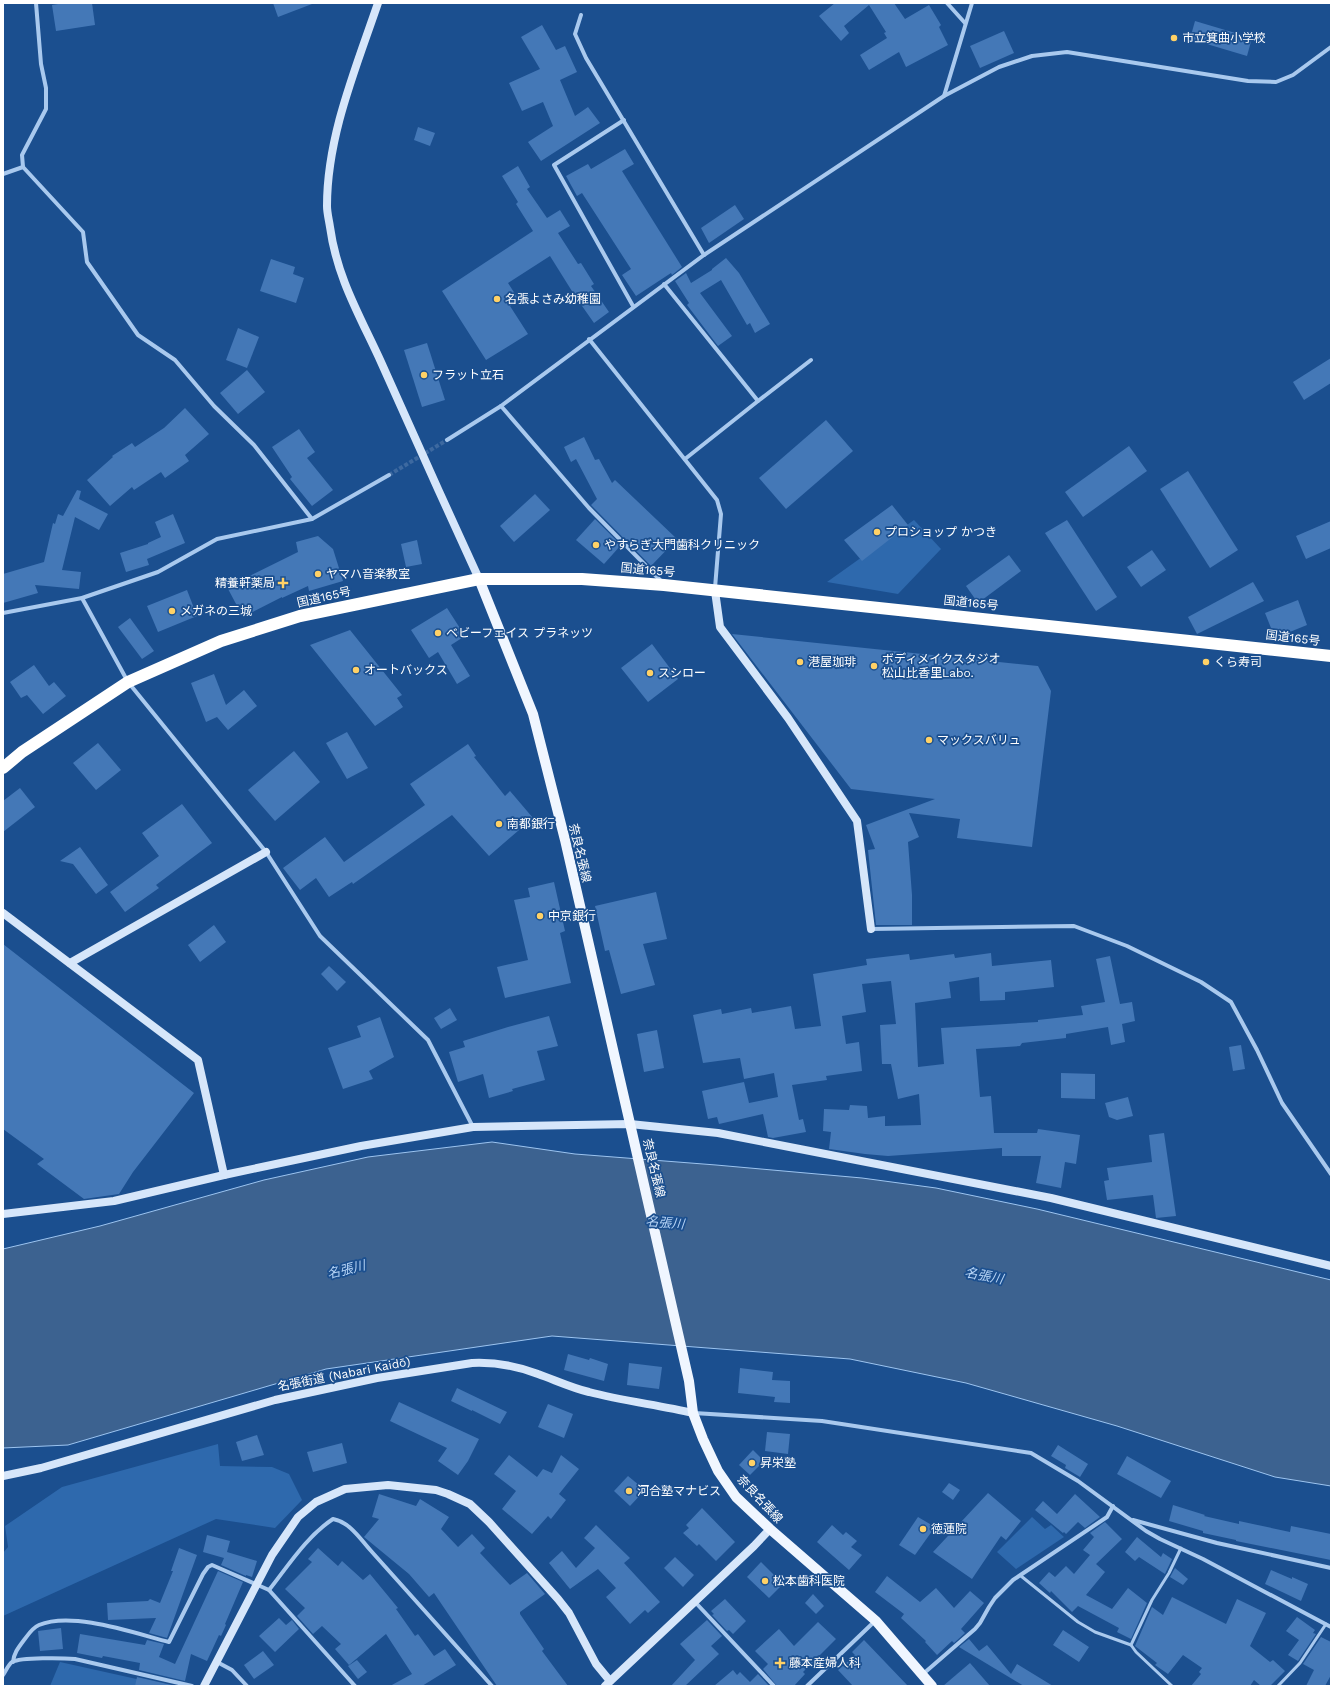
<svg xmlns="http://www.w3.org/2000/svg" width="1334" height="1689" font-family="'Work Sans','Noto Sans JP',sans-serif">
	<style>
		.green { fill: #2e69ad }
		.water { fill: #3c6290; stroke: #9cc4f0 }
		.building { fill: #4478b7 }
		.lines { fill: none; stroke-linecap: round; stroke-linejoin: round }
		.street-tunnel { stroke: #3d69a0; stroke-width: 4; stroke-dasharray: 4 2; stroke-linecap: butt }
		.lane { stroke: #a9c9ee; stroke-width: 3 }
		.street { stroke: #a9c9ee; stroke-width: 4 }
		.secondary { stroke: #d6e6fa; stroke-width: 8 }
		.primary { stroke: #f0f6ff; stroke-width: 10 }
		.highway { stroke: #fff; stroke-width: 12 }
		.poi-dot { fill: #ffd166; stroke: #1b4f8f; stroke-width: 1.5 }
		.labels { text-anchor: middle; stroke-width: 3.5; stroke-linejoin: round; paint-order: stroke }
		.poi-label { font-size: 12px; fill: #fff; stroke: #1b4f8f; text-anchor: start }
		.street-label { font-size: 12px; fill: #fff; stroke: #1b4f8f }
		.water-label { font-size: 13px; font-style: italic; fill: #b5d3f5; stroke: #1b4f8f }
	</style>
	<rect width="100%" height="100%" fill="#1b4f8f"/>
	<g class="green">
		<path d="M914,520L941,549L898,594L827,582Z"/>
		<path d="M218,1444L220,1466L272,1467L289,1474L302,1500L275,1528L216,1519L3,1616V1553L8,1547L5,1526L62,1487Z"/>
		<path d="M1032,1517L1045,1529L1051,1525L1064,1537L1016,1569L997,1552Z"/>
		<path d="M60,1662L168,1686H50Z"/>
	</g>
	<path class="water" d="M492,1142L575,1154L716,1165L862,1178L936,1188L1037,1209L1331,1280V1486L1275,1477L1117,1426L966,1383L850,1359L552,1336L326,1369L68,1445L3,1448V1249L100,1226L264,1180L368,1157Z"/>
	<g class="building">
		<path d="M64,3H92L95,25L56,31L52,5Z"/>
		<path d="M273,3H312V4L278,17Z"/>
		<path d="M835,3H894L905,19L929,5L941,25L939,27L948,45L906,67L899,52L869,70L860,55L887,38L884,33L886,32L869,5L844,26L849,33L841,41L819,16Z"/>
		<path d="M1195,21L1252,38L1247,56L1190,39Z"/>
		<path d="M542,25L556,50L565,46L577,72L560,80L575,116L588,107L600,123L541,161L528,142L553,126L543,102L522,111L509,83L540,69L521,37Z"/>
		<path d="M1004,31L1014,53L980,68L970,46Z"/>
		<path d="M418,127L435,133L430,146L414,140Z"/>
		<path d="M625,149L634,164L622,171L682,267L672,275L671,273L636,296L622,275L631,269L582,193L577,196L566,176L588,164L591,169Z"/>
		<path d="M518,166L530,187L527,189L547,218L560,210L570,226L558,233L578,264L581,263L594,284L591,286L609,312L594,323L575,296L550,256L508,283L519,300L510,306L528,334L486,360L442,291L533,231L516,204L518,202L502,176Z"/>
		<path d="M735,205L744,219L709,243L701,228Z"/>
		<path d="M726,258L739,273L770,324L755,333L750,323L747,325L721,280L700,293L732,336L718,346L687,305L689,303L675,281L686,273L691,283L712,270V269Z"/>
		<path d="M271,259L295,267L293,274L304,278L296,303L260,291Z"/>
		<path d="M238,328L259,337L247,368L226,360Z"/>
		<path d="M427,343L445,400L422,407L404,350Z"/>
		<path d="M1331,358V383L1304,400L1293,382Z"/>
		<path d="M247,370L265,392L238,414L220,393Z"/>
		<path d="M185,408L209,434L185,455L189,461L165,478L161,472L134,490L132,487L110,506L87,480L113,457L112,456L132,443L135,447L164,428Z"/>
		<path d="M826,420L853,451L786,509L759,478Z"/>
		<path d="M299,429L315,452L307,458L333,490L312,506L290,479L292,477L272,447Z"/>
		<path d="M584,437L595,460L599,459L612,483L615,480L677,539L651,566L591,505L597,499L576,459L571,462L564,447Z"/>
		<path d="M1129,446L1147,471L1083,517L1065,492Z"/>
		<path d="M1188,471L1238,550L1210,568L1160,489Z"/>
		<path d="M77,490L81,491L79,499L108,514L99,530L75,517L62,570L81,572L79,589L35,585L38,593L3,603V574L44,562L53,523L55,524L58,514L63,516Z"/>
		<path d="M535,494L550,510L514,542L500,526Z"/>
		<path d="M892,505L908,525L862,561L844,540Z"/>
		<path d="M173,514L185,543L147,559L149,565L126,572L120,553L148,544V543L161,537L155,522Z"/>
		<path d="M595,519L621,545L604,564L576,540Z"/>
		<path d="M1067,520L1117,597L1096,611L1045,533Z"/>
		<path d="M1331,521V548L1306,559L1296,536Z"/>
		<path d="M318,536L333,549L343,581L309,591L308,586L282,598V597L243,617L227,587L298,552L296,542Z"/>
		<path d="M417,540L422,564L406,567L401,544Z"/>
		<path d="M1152,550L1166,570L1141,587L1127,567Z"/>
		<path d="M1009,555L1021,571L978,603L966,586Z"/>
		<path d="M1253,582L1264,601L1197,634L1188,617Z"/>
		<path d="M187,590L197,616L158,632L147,606Z"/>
		<path d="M1298,600L1307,625L1275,638L1265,613Z"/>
		<path d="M447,608L465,636L451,645L470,676L457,684L438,652L429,658L411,630Z"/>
		<path d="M130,618L154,651L142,659L118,627Z"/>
		<path d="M350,630L402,695L397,698L403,707L375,726L310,645Z"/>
		<path d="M732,634L1038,666L1051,691L1032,847L957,838L960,819L909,813L919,837L908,842L912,895V925H876L868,850L875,849L866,825L935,799L851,789Z"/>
		<path d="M652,644L678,679L648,702L621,668Z"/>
		<path d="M34,665L49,686L54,682L66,696L43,714L27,695L21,698L10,682Z"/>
		<path d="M214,674L226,705L244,690L257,706L228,730L217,717L206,722L191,683Z"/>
		<path d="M347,732L368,768L347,779L326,743Z"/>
		<path d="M98,743L121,770L96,790L73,763Z"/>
		<path d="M468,744L476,756L474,757L505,796L510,791L533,818L489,856L452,815L353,884L352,882L329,897L316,878L300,890L283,868L325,837L344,862L425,805L410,784Z"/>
		<path d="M294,751L320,782L275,821L248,790Z"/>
		<path d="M20,788L35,807L3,832V801Z"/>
		<path d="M182,804L212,843L156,885L159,888L125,912L110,892L159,856L142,833Z"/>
		<path d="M80,847L108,885L96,894L73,864L60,861Z"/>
		<path d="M554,882L565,931L560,933L571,983L505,998L497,967L528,960L514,900L530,897L528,888Z"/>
		<path d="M656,892L667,939L643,944L655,985L621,994L609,950L605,951L595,906Z"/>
		<path d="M214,925L226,942L200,962L188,945Z"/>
		<path d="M3,944L194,1093L133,1172L119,1194L84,1199L37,1164L44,1159L3,1129Z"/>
		<path d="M991,953L992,966L1051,960L1054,987L1005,992V1000L980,1001L979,977L949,982L951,998L915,1003L918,1067L944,1064L941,1028L1038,1022V1020L1083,1015L1081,1006L1105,1002L1096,959L1110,956L1120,1004L1132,1002L1135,1021L1122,1024L1125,1042L1111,1045L1108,1027L1066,1034V1038L1022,1043L1020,1046L976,1049L980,1097L991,1096L994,1133H1037L1038,1129L1080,1135L1076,1164L1065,1162L1061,1188L1036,1183L1041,1156H1002V1148L888,1156L865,1154L829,1149L831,1132L823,1131L824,1109L849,1110L850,1105L867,1106L868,1118L885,1116V1126L921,1125L919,1094L898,1099L891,1064H882L880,1025L896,1024L891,981L862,984L866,1012L842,1016L846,1044L859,1042L862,1071L826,1076L827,1080L792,1085L799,1120L803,1119L806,1132L773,1138L768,1137L763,1114L719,1124L717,1117L708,1119L702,1091L744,1082L749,1103L778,1097L774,1073L744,1079L740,1058L703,1063L693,1015L721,1009L722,1014L751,1008L752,1013L791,1006L795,1029L821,1026L813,974L867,965L866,959L909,954L910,960L954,954L955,958Z"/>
		<path d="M329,966L346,982L337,991L321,974Z"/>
		<path d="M450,1008L457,1020L441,1029L434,1018Z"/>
		<path d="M549,1016L558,1046L537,1051L545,1080L512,1089L513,1091L489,1098L483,1074L458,1082L449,1052L465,1047L463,1041L508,1027Z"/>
		<path d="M380,1017L394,1057L369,1071L373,1079L343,1089L328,1048L361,1037L357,1026Z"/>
		<path d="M657,1030L664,1068L644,1072L637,1034Z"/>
		<path d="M1241,1045L1245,1069L1233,1071L1229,1047Z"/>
		<path d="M1061,1073L1095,1074V1099L1061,1098Z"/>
		<path d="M1128,1097L1133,1116L1117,1120L1109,1117L1105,1103Z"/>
		<path d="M1164,1133L1176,1216L1156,1218L1153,1195L1107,1200L1104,1181L1109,1180L1107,1168L1152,1162L1149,1135Z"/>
		<path d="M568,1354L589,1360L590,1358L608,1364L604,1381L564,1370Z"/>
		<path d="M629,1363L662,1367L659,1389L627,1385Z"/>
		<path d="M740,1368L773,1372L772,1380L790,1381V1403L774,1402L775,1397L738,1393Z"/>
		<path d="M457,1388L507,1412L500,1424L472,1410V1411L451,1401Z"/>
		<path d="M399,1402L479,1439L468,1461L458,1475L438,1461L447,1448L390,1421Z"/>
		<path d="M548,1404L573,1414L564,1438L538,1427Z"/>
		<path d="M767,1432L790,1434L788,1454L765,1451Z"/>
		<path d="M257,1435L264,1455L242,1461L236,1442Z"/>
		<path d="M342,1443L347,1463L313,1472L307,1452Z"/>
		<path d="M1058,1445L1088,1464L1080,1477L1065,1468L1066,1465L1051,1456Z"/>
		<path d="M753,1450L764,1461L750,1475L739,1465Z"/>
		<path d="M509,1455L537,1477L543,1469L552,1473L561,1455L579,1469L559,1494L566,1500L551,1519L548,1516L532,1534L502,1509L516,1491L494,1474Z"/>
		<path d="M1127,1456L1171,1481L1161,1498L1117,1474Z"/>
		<path d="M628,1476L645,1490L630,1506L614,1491Z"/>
		<path d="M949,1483L960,1490L953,1500L942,1492Z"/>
		<path d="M988,1493L1021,1521L1006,1540L1001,1536L972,1579L933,1552Z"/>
		<path d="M379,1494L416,1506L420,1499L449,1517L441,1529L458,1547L472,1534L485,1548L480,1553L510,1585L527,1573L545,1594L520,1612V1614L544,1649L542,1651L568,1686H497L434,1593L429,1597L409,1574L364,1537L379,1519L372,1517Z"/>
		<path d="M1075,1494L1100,1517L1085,1528L1078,1522L1066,1534L1064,1532L1063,1533L1035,1510L1043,1501L1057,1514Z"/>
		<path d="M1173,1505L1205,1515L1204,1516L1239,1524V1521L1290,1532L1291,1526L1331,1534V1560L1236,1541V1540L1203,1533V1531L1169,1521Z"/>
		<path d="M702,1508L735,1542L716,1561L699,1544L697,1546L683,1533L689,1528L686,1525Z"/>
		<path d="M918,1517L935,1527L915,1555L899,1545Z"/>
		<path d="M1105,1522L1122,1539L1096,1564L1105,1572L1086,1595L1112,1609L1128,1588L1147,1603L1131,1639L1117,1632L1119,1628L1078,1606L1072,1612L1051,1591L1050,1593L1039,1583L1049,1572L1055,1577L1066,1566L1074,1574L1090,1555L1083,1550L1094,1537L1090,1533Z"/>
		<path d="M596,1525L630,1558L624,1563L660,1602L648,1613L645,1610L630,1624L606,1597L616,1588L598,1569L570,1589L549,1563L562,1551L576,1568L595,1548L584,1538Z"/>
		<path d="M832,1525L843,1535L846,1532L857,1541L851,1547L862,1555L849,1570L817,1542Z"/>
		<path d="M207,1535L230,1541L227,1552L257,1561L252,1577L246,1575V1576L221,1565L224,1558L203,1552Z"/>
		<path d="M1137,1537L1161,1557L1163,1553L1172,1559L1165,1574L1139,1557L1135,1561L1125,1552Z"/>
		<path d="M179,1548L197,1555L167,1638L149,1633L156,1618L108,1620L107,1603L148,1601L150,1599L160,1603L173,1571H171Z"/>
		<path d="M318,1548L338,1566L342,1561L363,1580L370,1574L398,1608L396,1609L415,1636L418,1634L434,1656L445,1649L456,1665L422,1686H390L412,1674L386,1634L349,1665L335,1649L341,1644L322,1626L313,1634L297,1616L305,1608L285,1589L312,1562L308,1559Z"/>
		<path d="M675,1557L694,1575L683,1587L664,1568Z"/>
		<path d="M761,1562L783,1584L769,1598L747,1577Z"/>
		<path d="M1175,1568L1188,1579L1183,1585L1170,1577Z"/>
		<path d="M1271,1570L1292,1579V1577L1308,1584L1301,1601L1265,1584Z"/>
		<path d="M218,1571L243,1582L225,1624L226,1625L221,1636L219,1635L207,1661L191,1654L185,1681L139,1670L140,1663L103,1656L102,1658L77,1653L80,1634L145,1645L147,1640L164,1644L159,1657L175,1664Z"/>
		<path d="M887,1576L920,1602L936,1588L954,1608L970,1591L984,1603L961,1629L965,1633L954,1643L952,1641L937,1655L925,1642L926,1641L901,1618L904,1614L875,1592Z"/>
		<path d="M813,1594L824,1606L816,1614L805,1603Z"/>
		<path d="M1172,1597L1226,1624L1237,1599L1266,1613L1250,1646L1270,1662L1273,1660L1285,1671L1270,1686H1261L1254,1680L1250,1686H1191L1201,1674L1199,1672L1202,1668L1183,1655L1168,1674L1155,1665L1157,1663L1135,1646L1152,1607L1163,1615Z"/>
		<path d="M725,1599L746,1621L733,1634L729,1630L727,1631L712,1615L714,1614L711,1611Z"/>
		<path d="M1297,1617L1315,1630L1313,1633L1316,1634L1298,1661L1288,1655L1299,1640L1286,1631Z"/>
		<path d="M279,1618L286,1625L292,1620L299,1629L275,1652L259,1636Z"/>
		<path d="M707,1620L722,1636L711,1646L719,1654L685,1686H671L695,1660L680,1644Z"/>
		<path d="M818,1622L836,1639L803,1672L805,1674L794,1686H777L763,1669L768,1664L755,1651L779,1629L794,1646Z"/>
		<path d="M61,1628L63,1649L40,1651L38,1631Z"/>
		<path d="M1063,1630L1089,1647L1079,1662L1053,1645Z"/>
		<path d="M1321,1637L1331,1642V1675L1325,1686H1306L1314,1670L1303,1664Z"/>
		<path d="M969,1639L979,1651L987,1645L1011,1674L1017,1664L1053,1686H1024L959,1647Z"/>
		<path d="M864,1640L908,1686H853L838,1670L855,1655L852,1652Z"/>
		<path d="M263,1651L274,1665L254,1679L244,1665Z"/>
		<path d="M357,1660L367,1672L358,1679L348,1666Z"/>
		<path d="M970,1663L990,1686H943Z"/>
		<path d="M733,1670L737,1675L740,1672L750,1682L758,1674L769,1686H714Z"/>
		<path d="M137,1677L176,1686H135Z"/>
	</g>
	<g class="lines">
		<path class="street-tunnel" d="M389,475L447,440"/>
		<g class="lane">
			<path d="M1021,1576L1078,1622L1095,1632L1131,1645L1136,1652L1172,1686"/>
			<path d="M1131,1645L1152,1600L1169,1573L1181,1548"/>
			<path d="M1278,1686L1300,1663L1326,1624"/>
		</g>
		<g class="street">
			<path d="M36,3L41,64L46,88V109L22,155L23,167L83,232L87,262L138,335L175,360L214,406L254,445L312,519"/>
			<path d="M947,3L965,23"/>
			<path d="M581,15L575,34L586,58L704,255"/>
			<path d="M944,96L972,3"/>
			<path d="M624,120L554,165L633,306"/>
			<path d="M3,174L23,167"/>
			<path d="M664,284L758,401L685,459"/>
			<path d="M589,339L717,500L721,514L715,588"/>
			<path d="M758,401L811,360"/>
			<path d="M501,406L589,508L661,581"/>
			<path d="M447,440L501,406L704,255L944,96L999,67L1032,56L1067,52L1248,81L1276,82L1293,75L1331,47"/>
			<path d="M82,598L128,682L266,852L320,936L428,1040L473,1127"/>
			<path d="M3,613L82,598L158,572L217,539L312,519L389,475"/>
			<path d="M871,929L1074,926L1127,946L1201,982L1231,1002L1257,1050L1282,1103L1331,1174"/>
			<path d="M694,1413L822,1421L1031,1453L1078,1481L1146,1531L1160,1539L1203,1559L1331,1627"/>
			<path d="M1133,1520L1217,1543L1331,1568"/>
			<path d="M269,1590C288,1566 307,1536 333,1519C350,1522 361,1540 372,1552L492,1686"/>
			<path d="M695,1602L774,1686"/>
			<path d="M13,1662C14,1653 18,1648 24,1640C28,1635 32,1628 39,1625C72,1611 134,1633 169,1642L203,1574L208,1567L212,1565L269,1590L355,1686"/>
			<path d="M217,1662L232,1670L247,1686"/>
			<path d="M923,1674L975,1629L980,1623L989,1607L995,1598L1013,1580L1107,1517L1113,1506"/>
			<path d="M3,1675C6,1671 8,1665 12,1662C21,1657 64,1658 75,1659L192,1686"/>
			<path d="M807,1686L875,1621"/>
		</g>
		<g class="secondary">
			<path d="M378,3C356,68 327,136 327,206C327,213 329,220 330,227C337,278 360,316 381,362C413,434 446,507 479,579"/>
			<path d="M715,591L720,627L788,718L857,821L871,929"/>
			<path d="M3,913L198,1060L224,1175"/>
			<path d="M70,963L266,852"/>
			<path d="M3,1214L114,1201L224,1175L361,1146L473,1127L630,1124L718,1133L1051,1198L1331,1266"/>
			<path d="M3,1476L41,1468L275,1400L377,1378L472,1363C494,1362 517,1366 538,1374C555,1380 572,1388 589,1392C623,1401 659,1405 693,1413"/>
			<path d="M204,1686L272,1555L298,1517L316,1502L345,1489L388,1485L436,1490L448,1494L470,1504L489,1522L558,1599L569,1613L596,1664L610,1681"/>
			<path d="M605,1686L754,1546L770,1529"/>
		</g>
		<path class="primary" d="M479,579L533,714L565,840L689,1381L693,1413L703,1439L718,1471L736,1497L770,1529L876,1621L932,1686"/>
		<path class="highway" d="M3,768L22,752L128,682L221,641L300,616L479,579H582L664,585L1331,656"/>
	</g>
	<g class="poi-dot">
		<circle cx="1174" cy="38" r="4"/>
		<circle cx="497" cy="299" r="4"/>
		<circle cx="424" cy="375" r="4"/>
		<circle cx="877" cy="532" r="4"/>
		<circle cx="596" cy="545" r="4"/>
		<circle cx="318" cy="574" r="4"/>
		<path d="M281 577h4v4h4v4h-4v4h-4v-4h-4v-4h4z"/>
		<circle cx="172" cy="611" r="4"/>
		<circle cx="438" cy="633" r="4"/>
		<circle cx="800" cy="662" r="4"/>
		<circle cx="1206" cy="662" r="4"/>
		<circle cx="874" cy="666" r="4"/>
		<circle cx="356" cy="670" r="4"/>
		<circle cx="650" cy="673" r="4"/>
		<circle cx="929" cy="740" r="4"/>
		<circle cx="499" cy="824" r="4"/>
		<circle cx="540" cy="916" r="4"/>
		<circle cx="752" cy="1463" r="4"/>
		<circle cx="629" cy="1491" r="4"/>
		<circle cx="923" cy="1529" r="4"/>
		<circle cx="765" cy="1581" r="4"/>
		<path d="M778 1657h4v4h4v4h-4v4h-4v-4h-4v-4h4z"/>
	</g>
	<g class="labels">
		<g class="poi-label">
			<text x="1182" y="42">市立箕曲小学校</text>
			<text x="505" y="303">名張よさみ幼稚園</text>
			<text x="432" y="379">フラット立石</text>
			<text x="885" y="536">プロショップ かつき</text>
			<text x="604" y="549">やすらぎ大門歯科クリニック</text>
			<text x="326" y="578">ヤマハ音楽教室</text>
			<text x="275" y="587" text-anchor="end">精養軒薬局</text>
			<text x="180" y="615">メガネの三城</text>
			<text x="446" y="637">ベビーフェイス プラネッツ</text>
			<text x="882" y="663">ボディメイクスタジオ<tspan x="882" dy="14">松山比香里Labo.</tspan></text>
			<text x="808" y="666">港屋珈琲</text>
			<text x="1214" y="666">くら寿司</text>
			<text x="364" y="674">オートバックス</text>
			<text x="658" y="677">スシロー</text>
			<text x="937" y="744">マックスバリュ</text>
			<text x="507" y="828">南都銀行</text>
			<text x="548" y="920">中京銀行</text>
			<text x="760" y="1467">昇栄塾</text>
			<text x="637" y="1495">河合塾マナビス</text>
			<text x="931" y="1533">徳蓮院</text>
			<text x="773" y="1585">松本歯科医院</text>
			<text x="789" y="1667">藤本産婦人科</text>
		</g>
		<g class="street-label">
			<text transform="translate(648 570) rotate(5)" y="4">国道165号</text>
			<text transform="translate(324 597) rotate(-13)" y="4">国道165号</text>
			<text transform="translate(971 603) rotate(6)" y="4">国道165号</text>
			<text transform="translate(1293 638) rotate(7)" y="4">国道165号</text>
			<text transform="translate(580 853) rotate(77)" y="4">奈良名張線</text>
			<text transform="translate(654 1168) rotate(77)" y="4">奈良名張線</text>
			<text transform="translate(344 1374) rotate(-11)" y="4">名張街道 (Nabari Kaidō)</text>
			<text transform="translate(760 1499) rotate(47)" y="4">奈良名張線</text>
		</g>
		<g class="water-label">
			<text transform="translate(665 1222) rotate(5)" y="5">名張川</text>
			<text transform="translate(346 1269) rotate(-14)" y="5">名張川</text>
			<text transform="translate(984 1275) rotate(11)" y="5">名張川</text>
		</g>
	</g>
	<rect width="1334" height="1689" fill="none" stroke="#ffffff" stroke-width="8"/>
</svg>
